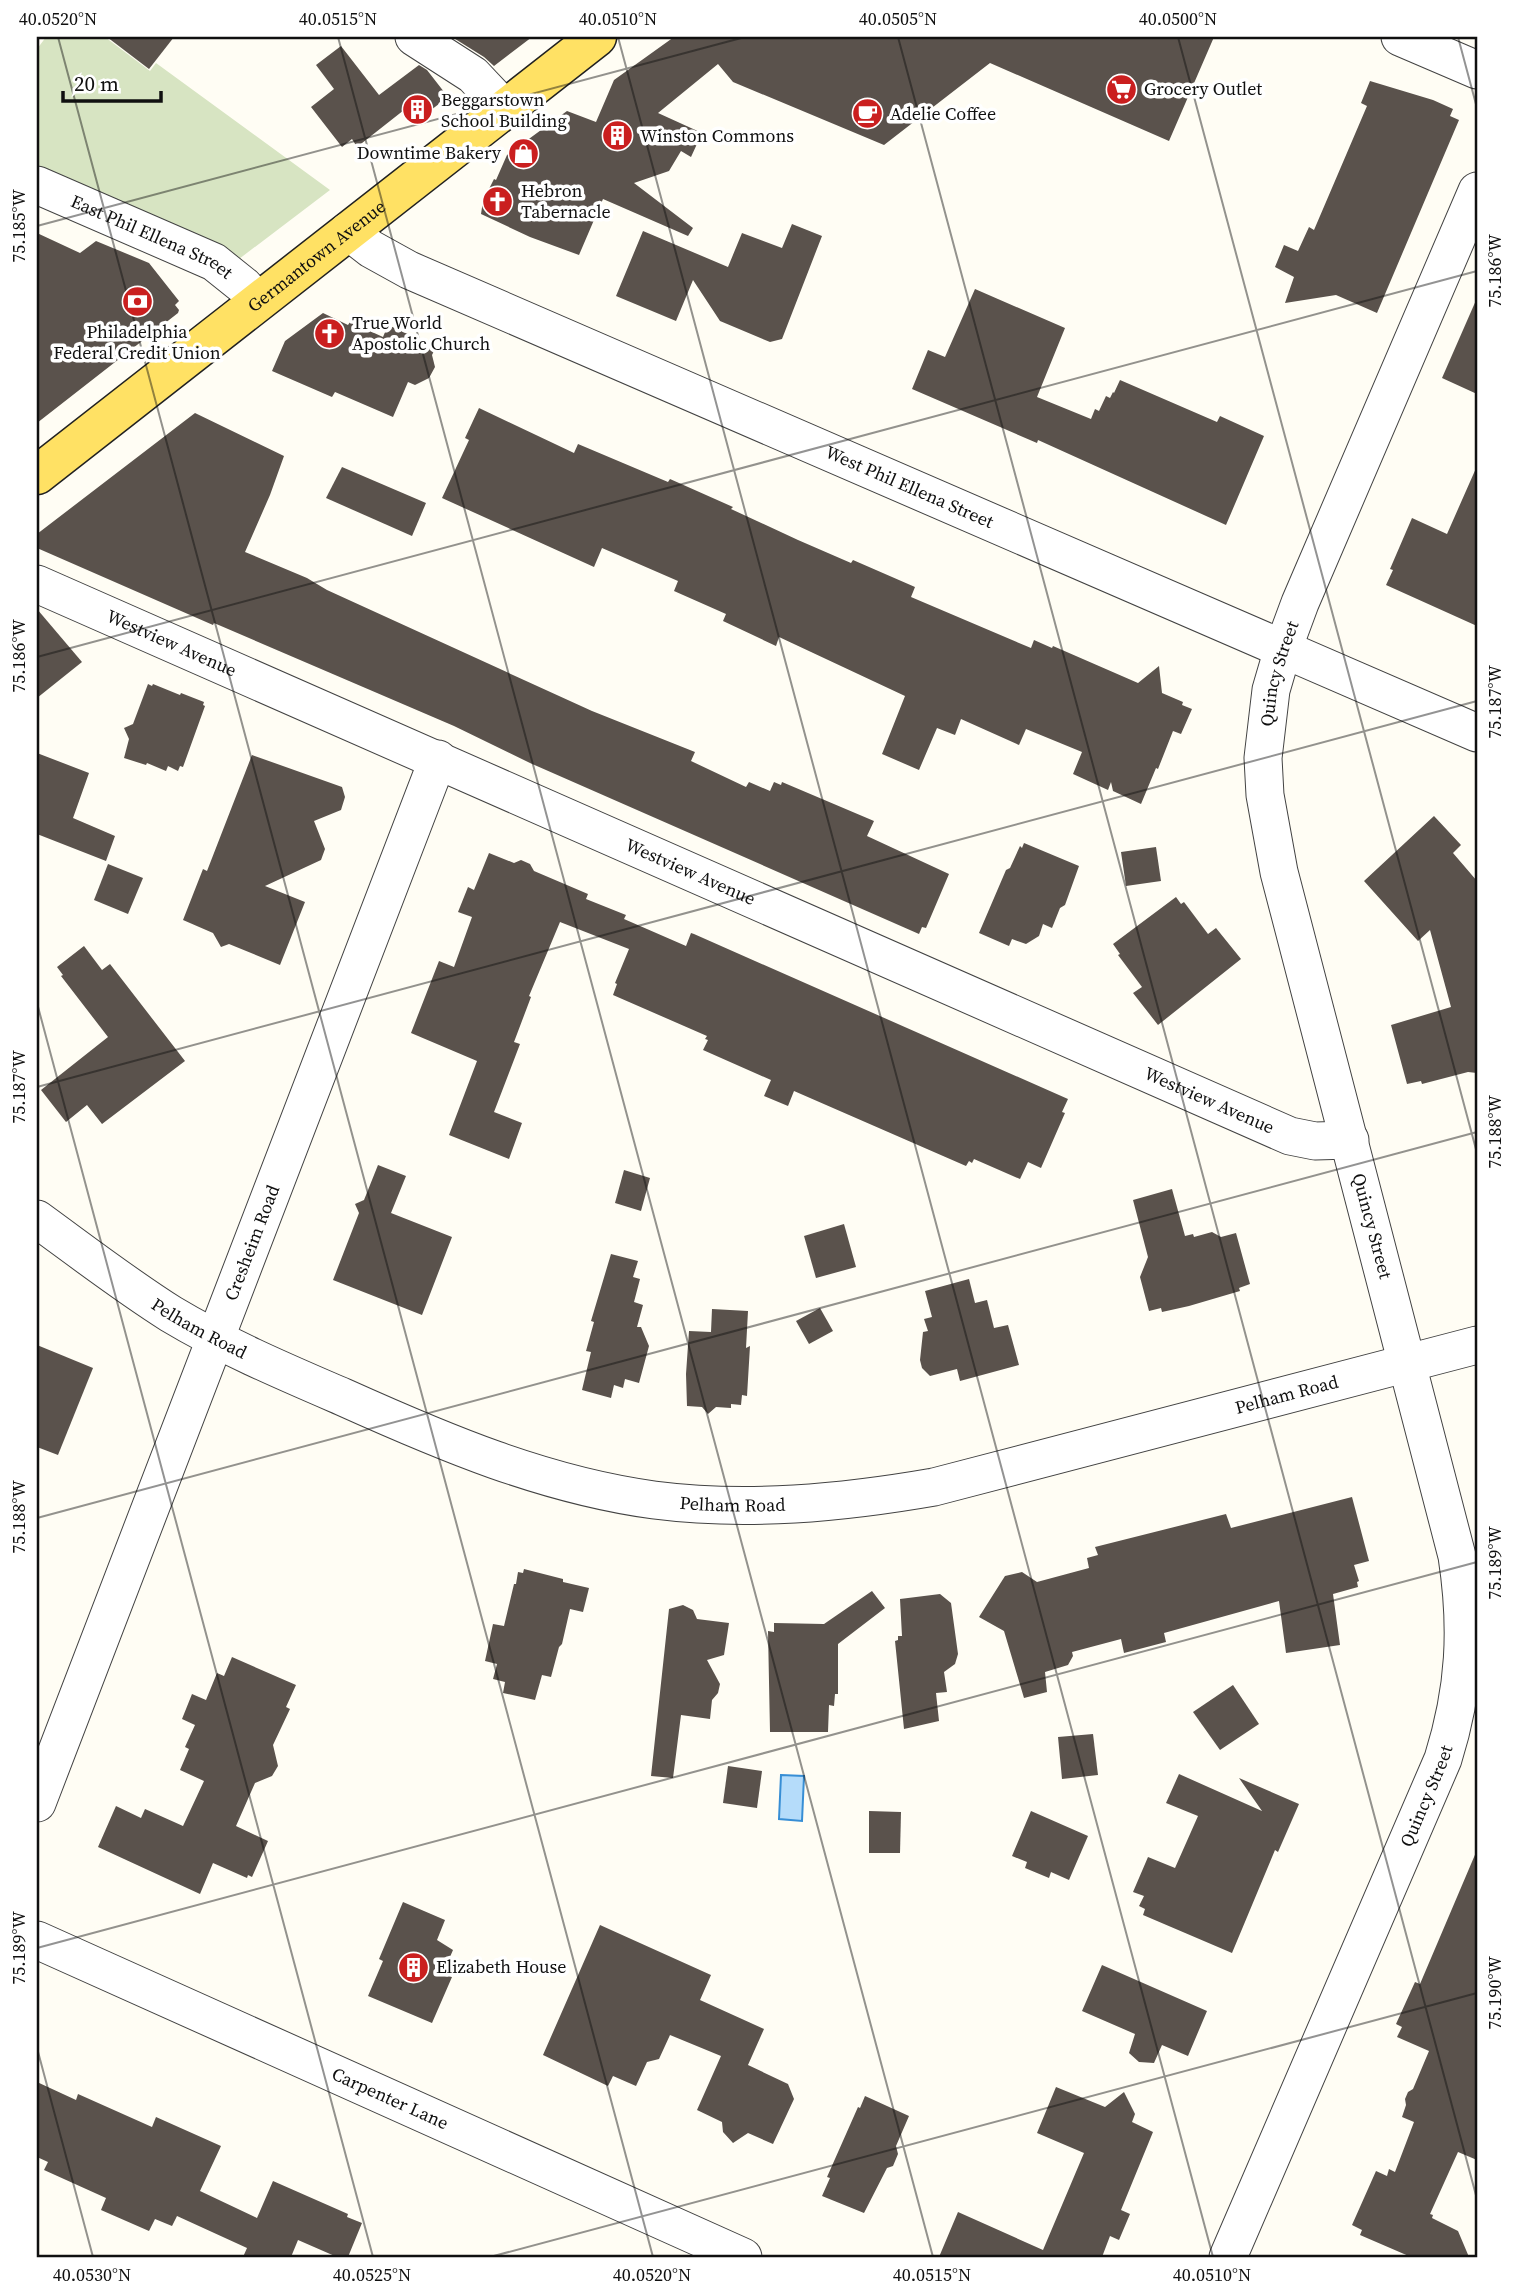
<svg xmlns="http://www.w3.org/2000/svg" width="1514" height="2294" font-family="'Source Serif 4',serif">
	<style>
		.cemetery { fill: #d7e4c2 }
		.water { fill: #b5dcfa; stroke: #378ed5; stroke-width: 2 }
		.building { fill: #5a524c }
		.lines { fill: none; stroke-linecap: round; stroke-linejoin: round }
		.street-casing { stroke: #434343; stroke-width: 39 }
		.primary-casing { stroke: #212121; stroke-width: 41 }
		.street { stroke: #fff; stroke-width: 37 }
		.primary { stroke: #ffe164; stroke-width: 38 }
		.ticks { fill: none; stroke: #101010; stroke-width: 2; stroke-opacity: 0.45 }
		.labels { text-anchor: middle; stroke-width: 7; stroke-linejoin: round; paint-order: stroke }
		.poi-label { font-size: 18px; fill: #101010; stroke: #fff; text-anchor: start }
		.street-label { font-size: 18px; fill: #101010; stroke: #fff }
		.neatline { fill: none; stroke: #101010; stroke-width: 2.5 }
		.ticks-label { font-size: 18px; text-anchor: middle; fill: #101010 }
	</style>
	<rect width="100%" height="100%" fill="#fffdf4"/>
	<path class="cemetery" d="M46,37H105L150,71L156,63L330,190L239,259L37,170V49Z"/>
	<path class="water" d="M781,1775L804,1776L802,1821L779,1819Z"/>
	<g class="building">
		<path d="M107,37H174L149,69Z"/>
		<path d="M452,37H532L494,66L484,57Z"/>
		<path d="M674,37H1214L1169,141L990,63L884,145L733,82L718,64L658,113L702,133L691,157L681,151L669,171L634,183L693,228L688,236L603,199L579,255L530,237L481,214L483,201L494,179L496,180L507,155L567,111L596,122L614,80Z"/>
		<path d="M341,46L379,95L419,65L427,70L448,97L414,123L404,110L357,147L352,139L342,147L311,107L334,89L316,65Z"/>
		<path d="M1370,81L1433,100L1453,109L1450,116L1459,120L1377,313L1336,295L1285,303L1294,277L1275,267L1284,245L1298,251L1309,227L1314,230L1367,106L1361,103Z"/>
		<path d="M792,224L822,236L782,339L770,342L720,321L693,280L676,321L616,296L643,231L728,267L742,233L782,248Z"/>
		<path d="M37,233L80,253L96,241L149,263L179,301L175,305L179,310L178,313L37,423Z"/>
		<path d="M975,289L1065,328L1037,397L1091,419L1095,409L1099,411L1106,396L1110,398L1113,392L1114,393L1120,380L1217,422L1220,416L1264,436L1226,525L1038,440L1037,443L912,389L928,350L945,357Z"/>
		<path d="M1477,298V394L1442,378Z"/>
		<path d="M323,313L348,325L350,322L383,337L388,325L436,347L432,355L435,367L429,378L415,385L408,382L393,417L335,392L332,397L272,371L285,341Z"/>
		<path d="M479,408L574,453L578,444L668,482L670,479L733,507L731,509L798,540L851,563L853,560L915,587L911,597L1031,648L1034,640L1052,648L1053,646L1138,683L1159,666L1162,693L1183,702L1182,705L1192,709L1181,734L1173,731L1158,769L1156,768L1141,804L1113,791L1111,782L1108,790L1073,774L1082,752L1026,729L1019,745L961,719L955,735L937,728L919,770L882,754L905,696L779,637L776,646L723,621L726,614L674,591L678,581L602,548L594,567L442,498L469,440L465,438Z"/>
		<path d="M195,413L284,456L270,495L245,552L307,578L327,590L592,711L695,752L691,761L746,787L749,782L770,791L774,782L781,785L782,782L874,821L867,836L949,874L926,928L922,927L919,934L530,763L454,726L214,623L213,625L37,548V534Z"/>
		<path d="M1477,466V626L1386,585L1393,570L1390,569L1412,518L1447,534Z"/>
		<path d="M342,467L426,503L412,536L326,498Z"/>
		<path d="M37,609L82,662L37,698Z"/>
		<path d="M148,684L152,686L153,684L180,695L181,693L204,702L203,705L205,706L183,767L180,766L178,771L168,766L166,771L147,763L146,765L124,758L129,739L124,728L133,724Z"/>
		<path d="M37,753L89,773L73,818L115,836L106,861L37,834Z"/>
		<path d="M252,755L342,787L345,797L341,810L314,821L325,849L321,860L265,886L305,902L280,965L229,944L221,947L213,933L183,920L203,869L207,871Z"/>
		<path d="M1434,816L1461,845L1453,853L1477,881V1073L1468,1072L1422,1084L1421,1081L1407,1084L1391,1025L1451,1007L1430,930L1418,941L1364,881Z"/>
		<path d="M1024,843L1079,866L1065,905L1060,908L1052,928L1043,924L1039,936L1026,944L1012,939L1009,946L979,933L1006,870L1010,868L1020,846L1022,848Z"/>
		<path d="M1156,847L1161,881L1126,886L1121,852Z"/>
		<path d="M489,853L514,863L521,860L530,864L534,871L588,894L586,899L626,915L624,919L686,946L691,933L694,934L1068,1099L1062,1112L1065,1113L1041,1168L1028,1162L1020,1179L974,1159L972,1163L969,1161L966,1166L794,1091L788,1106L764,1096L771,1080L703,1050L708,1040L705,1039L707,1036L613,995L617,984L615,983L629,949L560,922L529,996L531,997L514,1042L520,1044L494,1112L522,1123L509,1159L449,1135L477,1061L411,1033L439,961L454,967L472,917L458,912L468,887L474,890Z"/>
		<path d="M108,864L143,878L128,914L94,900Z"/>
		<path d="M1176,897L1181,904L1184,902L1208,934L1216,928L1241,959L1158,1025L1133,993L1142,987L1118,955L1120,954L1113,944Z"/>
		<path d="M84,946L102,970L110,964L185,1061L102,1124L87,1105L66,1122L41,1090L108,1037L61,976L63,975L57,967Z"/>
		<path d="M378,1165L406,1176L391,1213L452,1237L422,1315L333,1280L359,1213L355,1204L364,1200Z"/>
		<path d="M624,1170L650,1178L641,1211L615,1203Z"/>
		<path d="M1172,1189L1185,1236L1193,1234L1194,1237L1212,1232L1221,1237L1236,1233L1250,1284L1239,1288L1240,1291L1189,1306L1162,1312L1161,1308L1149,1311L1140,1277L1148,1257L1133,1200Z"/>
		<path d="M844,1224L856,1267L816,1278L804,1236Z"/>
		<path d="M611,1254L638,1261L633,1277L640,1279L634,1302L643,1305L637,1327H641L649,1346L639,1383L625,1379L623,1388L614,1385L611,1398L582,1390L591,1352L586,1351L594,1322L591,1321Z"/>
		<path d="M969,1279L975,1303L987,1300L994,1328L1008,1325L1019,1365L960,1381L957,1369L930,1376L922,1368L920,1360L923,1332L928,1331L924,1319L932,1317L925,1291Z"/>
		<path d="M820,1308L833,1331L809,1344L796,1321Z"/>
		<path d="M712,1309L748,1311L746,1348L750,1346L747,1396L742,1395L741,1405L731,1404V1408L716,1407L708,1414L702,1407L687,1406L686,1374L689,1331L711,1332Z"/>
		<path d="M37,1345L93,1368L58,1455L37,1447Z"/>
		<path d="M1352,1497L1369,1561L1354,1565L1359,1581L1357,1582L1358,1587L1333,1594L1340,1645L1286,1653L1279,1601L1164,1633L1166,1642L1124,1653L1121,1639L1072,1652L1073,1656L1068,1665L1045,1672L1047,1692L1024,1698L1004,1631L979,1617L1005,1576L1022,1572L1037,1582L1089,1568L1087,1558L1098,1555L1095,1547L1226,1514L1231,1528Z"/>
		<path d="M524,1569L563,1579V1582L589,1588L583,1612L570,1609L562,1644L559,1647L551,1677L542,1675L535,1700L503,1693L505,1682L493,1679L497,1664L485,1661L493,1624L504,1626L514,1584H516L518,1572L523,1573Z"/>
		<path d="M872,1591L885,1608L838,1644V1694H835L834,1706L829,1705L828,1732H770L768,1631L774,1632V1623L824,1624Z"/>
		<path d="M940,1594L951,1603L958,1654L955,1664L944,1672L947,1692L936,1693L939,1721L904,1729L895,1641L898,1640V1636H902L900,1599Z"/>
		<path d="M683,1605L693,1610L697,1619L729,1623L724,1655L707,1660L720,1684L718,1693L712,1700L710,1719L681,1715L673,1778L651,1776L669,1609Z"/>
		<path d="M232,1657L296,1685L286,1707L290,1709L273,1745L278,1766L272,1776L255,1783L236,1826L268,1841L252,1877L248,1875L247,1878L213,1863L200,1894L98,1847L116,1806L141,1818L145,1809L183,1826L204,1781L180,1770L189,1749L185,1747L195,1725L182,1719L192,1694L206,1700L217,1673L224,1676Z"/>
		<path d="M1233,1685L1259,1724L1220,1750L1193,1712Z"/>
		<path d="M1093,1734L1098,1775L1062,1779L1058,1737Z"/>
		<path d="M728,1766L762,1771L757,1808L723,1803Z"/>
		<path d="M1179,1774L1262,1811L1239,1778L1299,1804L1278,1852L1275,1850L1232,1953L1143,1915L1145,1909L1139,1906L1144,1896L1133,1892L1148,1857L1175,1868L1198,1816L1166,1803Z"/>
		<path d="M869,1811L901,1812L900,1853H869Z"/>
		<path d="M1031,1811L1088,1836L1069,1880L1051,1872L1049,1878L1025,1868L1027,1862L1012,1856Z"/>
		<path d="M1477,1850V2160L1458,2152L1430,2214L1433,2215L1432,2218L1458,2231L1469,2257H1411L1360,2235L1362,2230L1352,2225L1376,2171L1387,2176L1389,2169L1395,2172L1414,2122L1402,2117L1406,2105L1405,2099L1408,2092L1413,2089L1429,2051L1397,2037L1402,2027L1396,2024L1415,1982L1420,1984Z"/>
		<path d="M403,1902L445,1920L437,1940L453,1950L443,1973L452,1977L432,2023L368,1996L383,1961L379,1959Z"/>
		<path d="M600,1925L711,1975L700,2000L764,2029L748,2065L788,2084L794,2099L773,2144L748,2133L733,2143L723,2132L722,2122L697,2110L721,2056L670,2035L659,2059L647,2062L636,2086L613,2076L608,2086L543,2055Z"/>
		<path d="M1102,1965L1207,2011L1188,2056L1162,2045L1154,2063L1139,2062L1129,2053L1135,2034L1082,2011Z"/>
		<path d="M37,2082L76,2100L78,2094L152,2127L156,2117L221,2146L200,2191L257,2218L273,2181L348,2214L347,2217L362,2223L348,2257H337L298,2240L291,2257H243L247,2248L177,2216L172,2226L155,2219L149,2231L101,2210L106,2198L44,2170L48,2162L37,2157Z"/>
		<path d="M1056,2087L1105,2107L1124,2092L1135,2114L1132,2122L1153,2132L1121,2210L1130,2214L1119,2240L1110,2236L1102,2257H939L958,2212L1043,2250L1084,2153L1037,2133Z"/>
		<path d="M865,2096L909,2116L896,2146L898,2154L893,2166L887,2168L864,2213L822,2196L830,2178L827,2177L858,2107L860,2108Z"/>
	</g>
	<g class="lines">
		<defs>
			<g id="street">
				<path d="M414,37L473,75L505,109"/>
				<path d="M1400,37L1477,70"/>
				<path id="s1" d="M37,185L214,262L244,286L258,302"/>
				<path id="s2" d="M348,231L371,249L409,270L1477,733"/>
				<path id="s3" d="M37,584L1290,1136L1315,1141L1350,1140"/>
				<path id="s4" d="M37,1219C81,1251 125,1285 171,1314C226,1347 285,1372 343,1397C443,1442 544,1485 654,1500C747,1512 842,1503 934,1487L1477,1345"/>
				<path id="s5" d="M37,1803L438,759"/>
				<path id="s6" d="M37,1940L743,2257"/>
				<path id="s7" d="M1228,2257L1443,1759C1465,1689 1468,1628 1457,1556L1279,872L1265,795L1263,758L1271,690L1283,649L1300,603L1477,191"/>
			</g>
			<g id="primary">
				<path id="s8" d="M37,475L597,37"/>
			</g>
		</defs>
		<use href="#street" class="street-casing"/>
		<use href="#primary" class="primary-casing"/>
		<use href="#street" class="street"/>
		<use href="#primary" class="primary"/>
	</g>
	<path class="ticks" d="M58,37L653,2257M338,37L933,2257M618,37L1213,2257M898,37L1477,2199M1178,37L1477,1153M1458,37L1477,108M37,226L745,37M37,657L1477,271M37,1003L373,2257M37,1087L1477,701M37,1518L1477,1132M37,1948L1477,1562M37,2048L93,2257M490,2257L1477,1993"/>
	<defs>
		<symbol id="supermarket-disc" viewBox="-11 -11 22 22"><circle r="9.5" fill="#ca1f1f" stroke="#fff"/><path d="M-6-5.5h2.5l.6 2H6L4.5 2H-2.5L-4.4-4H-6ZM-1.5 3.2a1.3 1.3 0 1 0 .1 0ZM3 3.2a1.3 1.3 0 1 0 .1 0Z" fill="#fff"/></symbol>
		<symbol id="building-disc" viewBox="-11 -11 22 22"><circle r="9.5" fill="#ca1f1f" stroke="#fff"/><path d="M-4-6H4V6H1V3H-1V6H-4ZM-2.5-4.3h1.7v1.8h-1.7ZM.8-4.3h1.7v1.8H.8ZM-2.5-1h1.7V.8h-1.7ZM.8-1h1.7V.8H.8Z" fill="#fff"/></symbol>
		<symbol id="cafe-disc" viewBox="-11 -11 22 22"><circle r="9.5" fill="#ca1f1f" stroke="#fff"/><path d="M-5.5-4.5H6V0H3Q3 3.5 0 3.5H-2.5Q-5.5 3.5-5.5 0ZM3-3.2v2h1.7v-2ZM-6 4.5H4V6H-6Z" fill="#fff"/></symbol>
		<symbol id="shop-disc" viewBox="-11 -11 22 22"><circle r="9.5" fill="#ca1f1f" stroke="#fff"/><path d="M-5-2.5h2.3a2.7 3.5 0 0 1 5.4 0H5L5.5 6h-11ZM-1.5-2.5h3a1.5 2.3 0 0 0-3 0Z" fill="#fff"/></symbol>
		<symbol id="church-disc" viewBox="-11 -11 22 22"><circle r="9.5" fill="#ca1f1f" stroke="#fff"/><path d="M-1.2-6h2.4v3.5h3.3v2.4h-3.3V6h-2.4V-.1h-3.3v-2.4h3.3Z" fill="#fff"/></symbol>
		<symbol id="bank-disc" viewBox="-11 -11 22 22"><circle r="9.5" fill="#ca1f1f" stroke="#fff"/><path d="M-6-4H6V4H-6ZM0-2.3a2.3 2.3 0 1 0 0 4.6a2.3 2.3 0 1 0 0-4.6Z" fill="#fff"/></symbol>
	</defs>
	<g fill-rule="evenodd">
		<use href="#supermarket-disc" x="1104" y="72" width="35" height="35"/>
		<use href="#building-disc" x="400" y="92" width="35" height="35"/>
		<use href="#cafe-disc" x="850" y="96" width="35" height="35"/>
		<use href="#building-disc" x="600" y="118" width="35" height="35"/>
		<use href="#shop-disc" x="506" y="136" width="35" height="35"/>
		<use href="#church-disc" x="480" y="184" width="35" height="35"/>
		<use href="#bank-disc" x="120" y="284" width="35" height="35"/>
		<use href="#church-disc" x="312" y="316" width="35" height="35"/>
		<use href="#building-disc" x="396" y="1950" width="35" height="35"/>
	</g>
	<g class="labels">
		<g class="poi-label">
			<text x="1144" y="95">Grocery Outlet</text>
			<text x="441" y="106">Beggarstown<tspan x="441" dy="21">School Building</tspan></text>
			<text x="890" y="120">Adelie Coffee</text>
			<text x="640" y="142">Winston Commons</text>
			<text x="501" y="159" text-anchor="end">Downtime Bakery</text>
			<text x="521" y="197">Hebron<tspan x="521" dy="21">Tabernacle</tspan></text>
			<text x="352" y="329">True World<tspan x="352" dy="21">Apostolic Church</tspan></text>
			<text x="137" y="338" text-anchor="middle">Philadelphia<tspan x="137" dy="21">Federal Credit Union</tspan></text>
			<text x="436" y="1973">Elizabeth House</text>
		</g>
		<g class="street-label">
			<text dy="6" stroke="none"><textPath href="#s1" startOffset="126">East Phil Ellena Street</textPath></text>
			<text dy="6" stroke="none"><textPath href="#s8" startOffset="355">Germantown Avenue</textPath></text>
			<text dy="6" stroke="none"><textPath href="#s2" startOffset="618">West Phil Ellena Street</textPath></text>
			<text dy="6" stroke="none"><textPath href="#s3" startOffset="147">Westview Avenue</textPath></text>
			<text dy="6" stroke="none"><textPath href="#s7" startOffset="1656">Quincy Street</textPath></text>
			<text dy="6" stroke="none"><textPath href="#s3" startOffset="714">Westview Avenue</textPath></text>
			<text dy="6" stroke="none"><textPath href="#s3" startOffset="1281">Westview Avenue</textPath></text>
			<text transform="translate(1372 1226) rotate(75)" y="6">Quincy Street</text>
			<text dy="6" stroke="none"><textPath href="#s5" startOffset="600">Cresheim Road</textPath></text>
			<text dy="6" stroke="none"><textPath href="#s4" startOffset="196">Pelham Road</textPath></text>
			<text dy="6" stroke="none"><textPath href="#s4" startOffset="1330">Pelham Road</textPath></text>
			<text dy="6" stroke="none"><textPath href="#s4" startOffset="763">Pelham Road</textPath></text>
			<text dy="6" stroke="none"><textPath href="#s7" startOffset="502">Quincy Street</textPath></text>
			<text dy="6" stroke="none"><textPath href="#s6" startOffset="387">Carpenter Lane</textPath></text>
		</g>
	</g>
	<rect width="1514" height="2294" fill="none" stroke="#ffffff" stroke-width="77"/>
	<path d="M63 91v10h98v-10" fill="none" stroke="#101010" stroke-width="3.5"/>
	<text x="74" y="91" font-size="21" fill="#101010" stroke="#ffffff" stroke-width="5" paint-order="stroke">20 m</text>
	<rect x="38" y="38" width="1438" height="2218" class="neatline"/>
	<g class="ticks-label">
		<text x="58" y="25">40.0520°N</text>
		<text x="338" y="25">40.0515°N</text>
		<text x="618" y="25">40.0510°N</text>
		<text x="898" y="25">40.0505°N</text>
		<text x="1178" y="25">40.0500°N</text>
		<text transform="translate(19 226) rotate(-90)" y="6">75.185°W</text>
		<text transform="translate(1495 271) rotate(-90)" y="6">75.186°W</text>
		<text transform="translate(19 656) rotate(-90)" y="6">75.186°W</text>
		<text transform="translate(1495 702) rotate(-90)" y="6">75.187°W</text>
		<text transform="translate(19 1087) rotate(-90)" y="6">75.187°W</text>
		<text transform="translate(1495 1132) rotate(-90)" y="6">75.188°W</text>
		<text transform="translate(19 1517) rotate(-90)" y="6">75.188°W</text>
		<text transform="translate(1495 1563) rotate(-90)" y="6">75.189°W</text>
		<text transform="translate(19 1948) rotate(-90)" y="6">75.189°W</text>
		<text transform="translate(1495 1993) rotate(-90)" y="6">75.190°W</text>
		<text x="92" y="2281">40.0530°N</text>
		<text x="372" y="2281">40.0525°N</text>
		<text x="652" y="2281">40.0520°N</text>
		<text x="932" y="2281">40.0515°N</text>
		<text x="1212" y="2281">40.0510°N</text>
	</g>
</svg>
